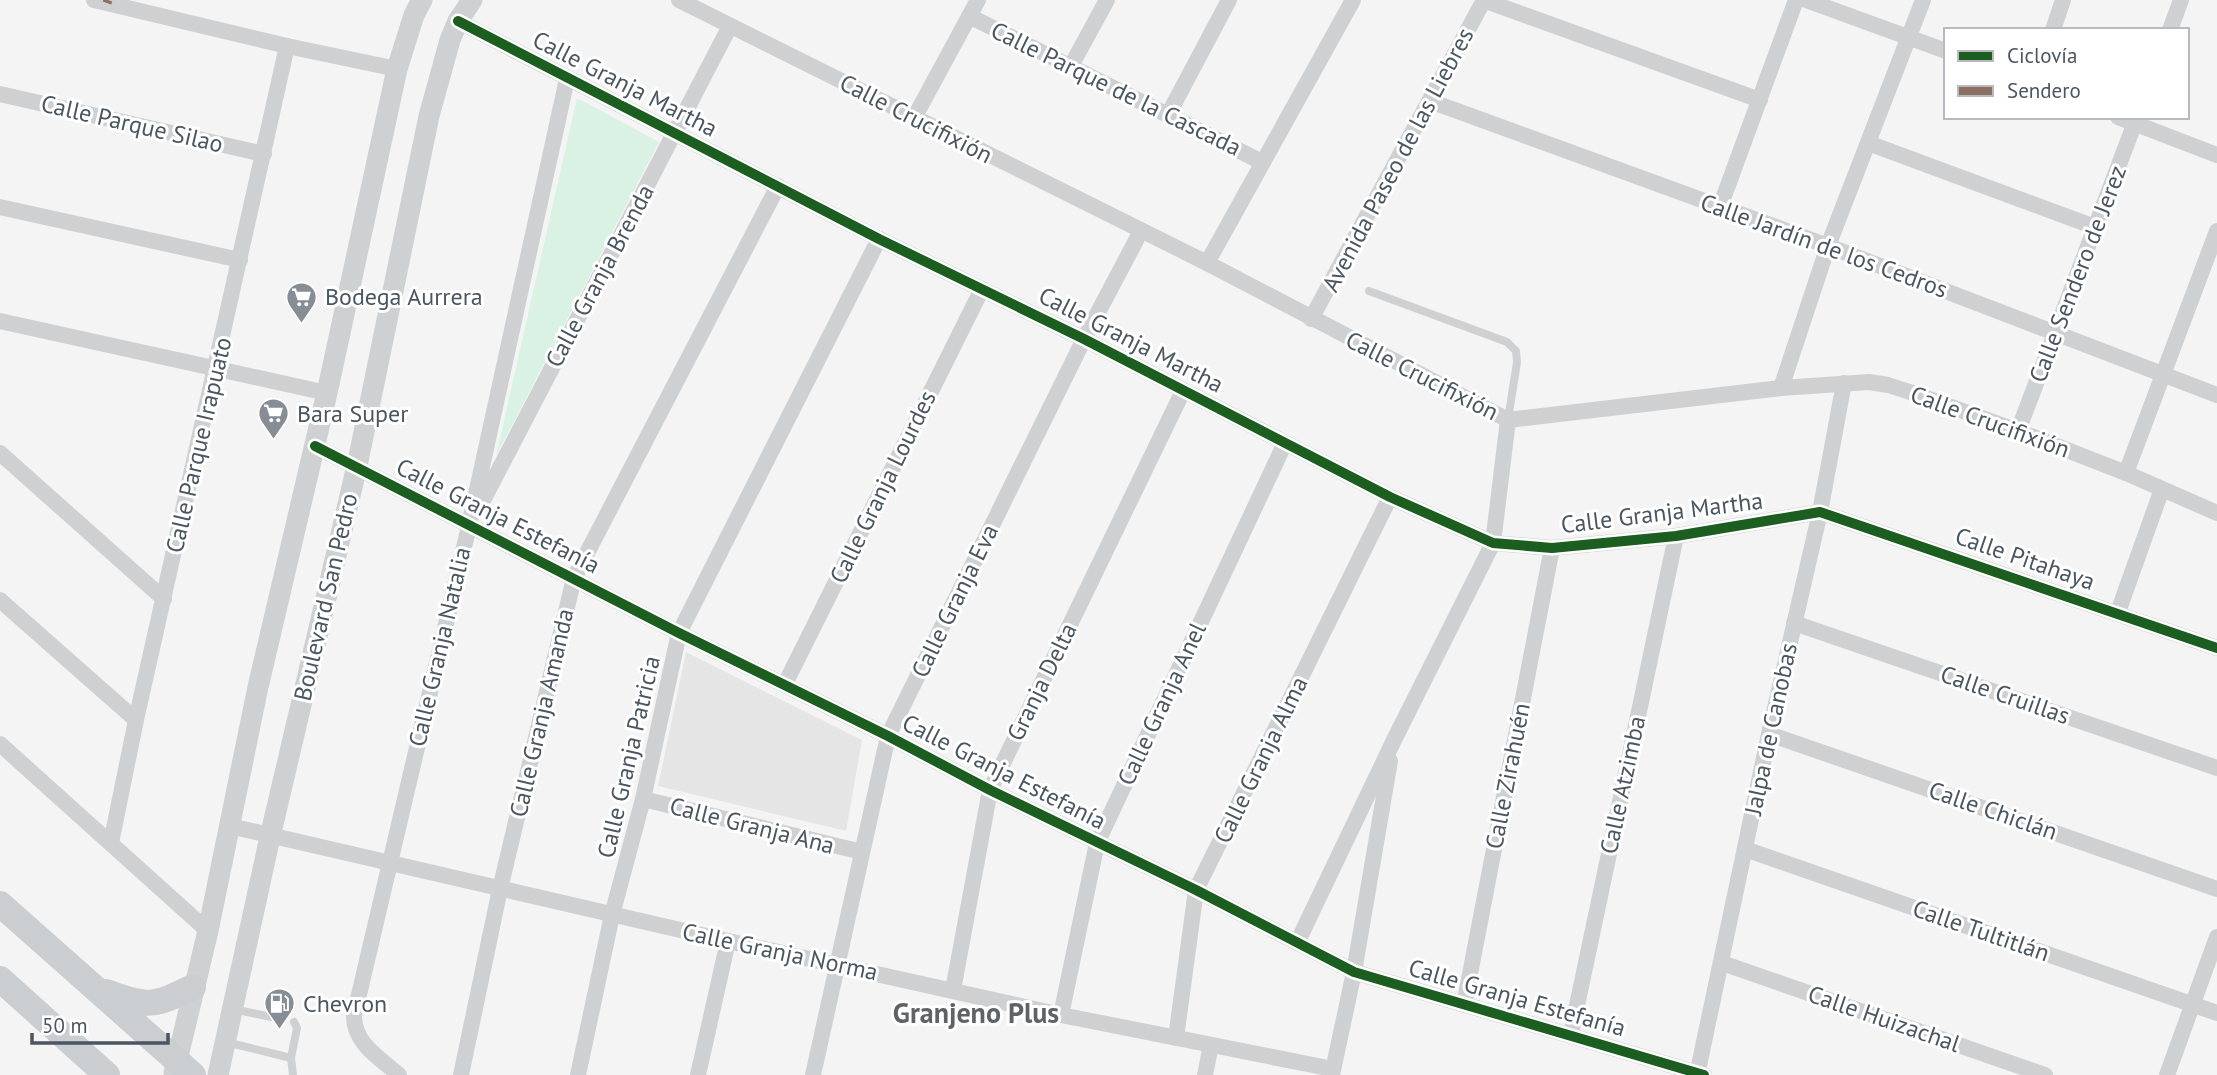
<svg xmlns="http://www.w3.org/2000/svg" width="2217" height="1075" font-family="'PT Sans',sans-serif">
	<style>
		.education { fill: #e6e5e6 }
		.grass { fill: #d9f2e3 }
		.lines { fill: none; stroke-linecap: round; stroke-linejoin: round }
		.service { stroke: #ced0d2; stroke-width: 8 }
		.minor { stroke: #ced0d2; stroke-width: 16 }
		.tertiary { stroke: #ced0d2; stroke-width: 21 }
		.primary { stroke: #caced1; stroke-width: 26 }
		.quiet { stroke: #8d6e63; stroke-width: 9; stroke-dasharray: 18 9; stroke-linecap: butt }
		.cycleway-casing { stroke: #fff; stroke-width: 15 }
		.cycleway { stroke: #1b5e20; stroke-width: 10 }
		.labels { text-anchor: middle; stroke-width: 6; stroke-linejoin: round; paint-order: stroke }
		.street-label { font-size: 24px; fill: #4a5661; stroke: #fff }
		.poi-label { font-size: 24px; fill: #4a5661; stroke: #fff; text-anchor: start }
		.quarter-label { font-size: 28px; font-weight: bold; fill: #5f6368; stroke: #fff }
	</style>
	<rect width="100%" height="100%" fill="#f4f4f4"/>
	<path class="education" d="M686,652L862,740L846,831L658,786Z"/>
	<path class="grass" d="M577,98L659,142L496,456Z"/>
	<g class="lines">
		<g class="service">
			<path d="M1369,291L1507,342L1516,351L1517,362L1508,420"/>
			<path d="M233,1009L271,1017"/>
			<path d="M226,1042L291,1058"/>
			<path d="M293,1075L291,1058L297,1028L294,1022"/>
		</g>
		<g class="minor">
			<path d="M94,0L287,46L397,69"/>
			<path d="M679,0L1207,263L1508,420L1781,388L1869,382L1888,385L1910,392L2018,431L2126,473L2217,513"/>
			<path d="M1483,0L1760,100"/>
			<path d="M1806,0L1946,51"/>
			<path d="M969,16L1262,162"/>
			<path d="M458,21L879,239L1084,339L1390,497L1493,543L1552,548L1676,536L1820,512L2217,648"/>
			<path d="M2053,30L2063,0"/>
			<path d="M2170,30L2181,0"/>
			<path d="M1071,66L1107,0"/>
			<path d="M0,94L264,154"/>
			<path d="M1430,101L1828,246L2217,395"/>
			<path d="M1168,115L1229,0"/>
			<path d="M2118,117L2217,155"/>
			<path d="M914,118L978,0"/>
			<path d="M1868,143L2095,227"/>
			<path d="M0,207L240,260"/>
			<path d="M1720,207L1796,0"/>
			<path d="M1207,263L1353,0"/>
			<path d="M1311,319L1484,0"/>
			<path d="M0,321L327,393"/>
			<path d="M1781,388L1828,246L1923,0"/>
			<path d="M2018,431L2137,117"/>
			<path d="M315,446L679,633L888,736L990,790L1196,890L1354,972L1704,1075"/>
			<path d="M0,453L164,599"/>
			<path d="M2126,473L2217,231"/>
			<path d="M479,508L730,26"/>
			<path d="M0,600L136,720"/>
			<path d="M2118,612L2162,489"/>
			<path d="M1794,623L2217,768"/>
			<path d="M785,684L982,289"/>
			<path d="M1769,734L2217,889"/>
			<path d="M0,744L208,931"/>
			<path d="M643,799L862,852"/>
			<path d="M230,826L728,941L1061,1015L1333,1069"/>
			<path d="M111,843L136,720L287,46"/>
			<path d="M1745,849L2217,1013"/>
			<path d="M1297,943L1394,740L1493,543L1508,420"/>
			<path d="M1722,963L2045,1075"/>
			<path d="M953,990L990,790L1183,391"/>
			<path d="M1464,1005L1552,548"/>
			<path d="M1061,1015L1097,843L1285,443"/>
			<path d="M1571,1034L1676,536"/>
			<path d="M1176,1038L1196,890L1390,497"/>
			<path d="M399,1075C380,1058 354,1044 354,1016L469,526L567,79"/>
			<path d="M461,1075L500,889L574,578L778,186"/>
			<path d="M578,1075L612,915L643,799L679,633L879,239"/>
			<path d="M698,1075L728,941"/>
			<path d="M813,1075L888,736L1084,339L1141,231"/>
			<path d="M1205,1075L1211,1045"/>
			<path d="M1332,1075L1354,972L1390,761"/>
			<path d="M1697,1075L1769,734L1820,512L1844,383"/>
			<path d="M2167,1075L2217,937"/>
		</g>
		<g class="tertiary">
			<path d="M174,1073L208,931L258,687L327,393L397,69L414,15L422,0"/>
			<path d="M218,1075L270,837L357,466L429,116L450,40L458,21L472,0"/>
		</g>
		<g class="primary">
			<path d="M0,904L193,1075"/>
			<path d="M0,979L107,1075"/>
			<path d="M106,992C148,1008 154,1006 193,987"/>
		</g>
		<path class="quiet" d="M107,3L108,0"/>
		<defs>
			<g id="cycleway">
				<path d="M458,21L879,239L1084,339L1390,497L1493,543L1552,548L1676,536L1820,512L2217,648"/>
				<path d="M315,446L679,633L888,736L990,790L1196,890L1354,972L1704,1075"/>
			</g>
		</defs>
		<use href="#cycleway" class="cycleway-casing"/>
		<use href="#cycleway" class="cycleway"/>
	</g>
	<defs>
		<symbol id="supermarket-pin" viewBox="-11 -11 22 30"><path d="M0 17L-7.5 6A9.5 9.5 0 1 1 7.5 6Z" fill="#868d94" stroke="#fff"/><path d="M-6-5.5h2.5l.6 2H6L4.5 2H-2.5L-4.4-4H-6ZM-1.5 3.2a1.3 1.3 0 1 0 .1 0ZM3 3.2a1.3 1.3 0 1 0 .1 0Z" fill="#fff"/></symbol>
		<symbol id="fuel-pin" viewBox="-11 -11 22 30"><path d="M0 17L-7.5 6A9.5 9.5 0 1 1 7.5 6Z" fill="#868d94" stroke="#fff"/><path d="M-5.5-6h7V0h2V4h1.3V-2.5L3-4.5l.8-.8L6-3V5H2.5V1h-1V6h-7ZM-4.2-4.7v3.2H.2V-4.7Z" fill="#fff"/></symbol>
	</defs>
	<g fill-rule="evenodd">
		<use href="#supermarket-pin" x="284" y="280" width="35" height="47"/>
		<use href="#supermarket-pin" x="256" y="396" width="35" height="47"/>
		<use href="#fuel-pin" x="262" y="986" width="35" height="47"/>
	</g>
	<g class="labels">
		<g class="street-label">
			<text transform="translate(625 84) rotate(27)" y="8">Calle Granja Martha</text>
			<text transform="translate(1116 89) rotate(26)" y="8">Calle Parque de la Cascada</text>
			<text transform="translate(916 119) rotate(27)" y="8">Calle Crucifixión</text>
			<text transform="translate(132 124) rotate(13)" y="8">Calle Parque Silao</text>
			<text transform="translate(1398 160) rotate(-62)" y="8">Avenida Paseo de las Liebres</text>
			<text transform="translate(1824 246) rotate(20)" y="8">Calle Jardín de los Cedros</text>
			<text transform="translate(2078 274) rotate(-69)" y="8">Calle Sendero de Jerez</text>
			<text transform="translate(600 276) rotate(-62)" y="8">Calle Granja Brenda</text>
			<text transform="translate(1131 340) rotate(27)" y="8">Calle Granja Martha</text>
			<text transform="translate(1422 376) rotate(27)" y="8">Calle Crucifixión</text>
			<text transform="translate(1990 422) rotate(20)" y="8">Calle Crucifixión</text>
			<text transform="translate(199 445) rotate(-77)" y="8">Calle Parque Irapuato</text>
			<text transform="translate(883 487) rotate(-64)" y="8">Calle Granja Lourdes</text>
			<text transform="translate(1662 513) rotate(-7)" y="8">Calle Granja Martha</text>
			<text transform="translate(498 516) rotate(27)" y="8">Calle Granja Estefanía</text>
			<text transform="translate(2025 559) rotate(19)" y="8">Calle Pitahaya</text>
			<text transform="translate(326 597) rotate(-77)" y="8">Boulevard San Pedro</text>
			<text transform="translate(955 601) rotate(-64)" y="8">Calle Granja Eva</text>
			<text transform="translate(440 647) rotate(-77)" y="8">Calle Granja Natalia</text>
			<text transform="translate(1042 682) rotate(-64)" y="8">Granja Delta</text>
			<text transform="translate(2005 695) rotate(19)" y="8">Calle Cruillas</text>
			<text transform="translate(1162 704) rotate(-65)" y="8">Calle Granja Anel</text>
			<text transform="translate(542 713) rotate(-77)" y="8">Calle Granja Amanda</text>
			<text transform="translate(1771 729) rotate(-78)" y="8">Jalpa de Canobas</text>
			<text transform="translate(629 757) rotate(-77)" y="8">Calle Granja Patricia</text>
			<text transform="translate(1261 760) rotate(-64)" y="8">Calle Granja Alma</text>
			<text transform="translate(1004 772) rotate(27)" y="8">Calle Granja Estefanía</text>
			<text transform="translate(1508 776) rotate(-79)" y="8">Calle Zirahuén</text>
			<text transform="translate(1623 785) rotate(-78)" y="8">Calle Atzimba</text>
			<text transform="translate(1993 811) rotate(19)" y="8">Calle Chiclán</text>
			<text transform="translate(752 826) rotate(14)" y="8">Calle Granja Ana</text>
			<text transform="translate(1981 931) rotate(19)" y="8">Calle Tultitlán</text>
			<text transform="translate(780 952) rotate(12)" y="8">Calle Granja Norma</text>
			<text transform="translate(1517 998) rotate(16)" y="8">Calle Granja Estefanía</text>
			<text transform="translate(1884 1019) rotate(19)" y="8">Calle Huizachal</text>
		</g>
		<g class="poi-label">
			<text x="325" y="305">Bodega Aurrera</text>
			<text x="297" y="422">Bara Super</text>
			<text x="303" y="1012">Chevron</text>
		</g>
		<g class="quarter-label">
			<text x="976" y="1023">Granjeno Plus</text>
		</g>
	</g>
	<rect x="1944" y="28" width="245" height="91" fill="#ffffff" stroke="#b7bbc0" stroke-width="2"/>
	<rect x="1958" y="51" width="35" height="10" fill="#1b5e20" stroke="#b7bbc0" stroke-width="2"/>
	<text x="2007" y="63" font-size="21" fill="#4a5661">Ciclovía</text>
	<rect x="1958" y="86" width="35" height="10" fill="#8d6e63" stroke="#b7bbc0" stroke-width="2"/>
	<text x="2007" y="98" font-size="21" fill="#4a5661">Sendero</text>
	<path d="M32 1033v10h136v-10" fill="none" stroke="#4a5661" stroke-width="3.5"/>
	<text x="42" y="1033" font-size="21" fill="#4a5661" stroke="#ffffff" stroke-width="5" paint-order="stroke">50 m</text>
</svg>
